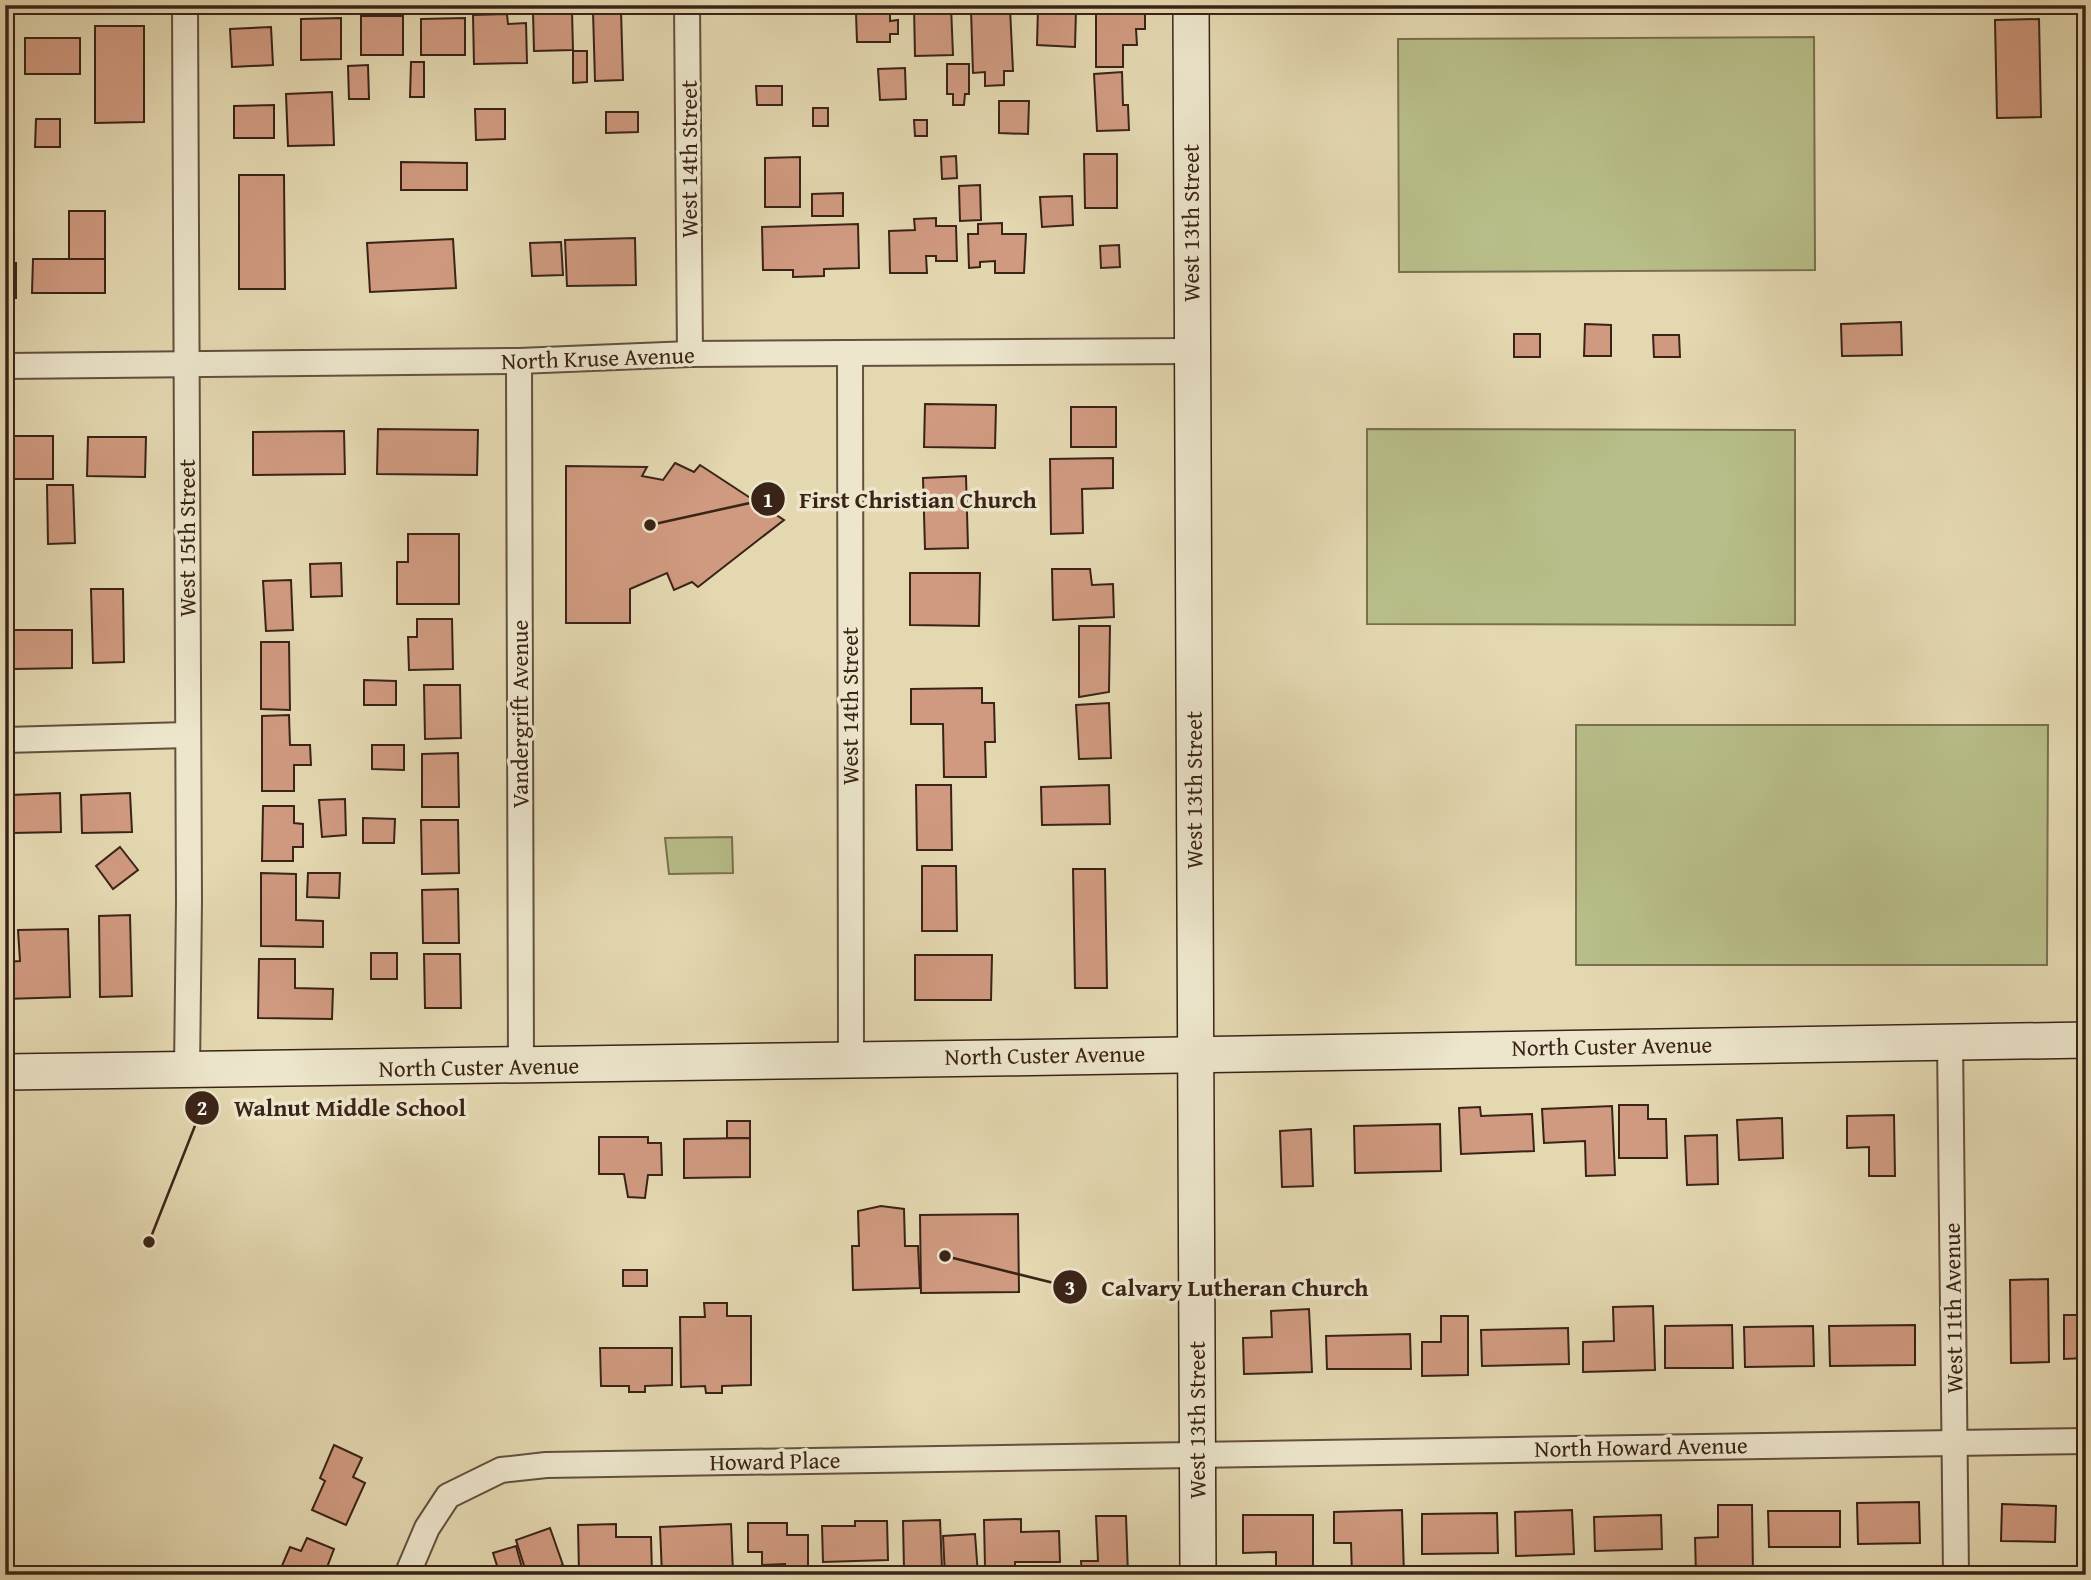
<svg xmlns="http://www.w3.org/2000/svg" width="2091" height="1580" font-family="'Gentium Book Plus',serif">
	<style>
		.green { fill: #b8be89; stroke: #797050; stroke-width: 2 }
		.building { fill: #d09a80; stroke: #3a2317; stroke-width: 2 }
		.lines { fill: none; stroke-linecap: round; stroke-linejoin: round }
		.street-casing { stroke: #64503e; stroke-width: 28 }
		.secondary-casing { stroke: #3a2317; stroke-width: 38 }
		.street { stroke: #ede6cc; stroke-width: 24 }
		.secondary { stroke: #ede6cc; stroke-width: 35 }
		.labels { text-anchor: middle; stroke-width: 7; stroke-linejoin: round; paint-order: stroke }
		.street-label { font-size: 23px; fill: #3a2317; stroke: #ede6cc }
		.leader { fill: none; stroke: #3a2317; stroke-width: 2.5 }
		.callout-dot { fill: #3a2317; stroke: #ede6cc; stroke-width: 2.5 }
		.mark-label { font-size: 21px; text-anchor: middle; font-weight: bold; fill: #fff }
		.callout-label { font-size: 24px; text-anchor: middle; font-weight: bold; fill: #3a2317; stroke: #ede6cc; stroke-width: 7; stroke-linejoin: round; paint-order: stroke }
	</style>
	<rect width="100%" height="100%" fill="#e4d8b1"/>
	<filter id="stains"><feTurbulence type="fractalNoise" baseFrequency=".00286" numOctaves="4"/><feColorMatrix values="0 0 0 0 .2 0 0 0 0 .09 0 0 0 0 .02 0 0 0 .5 -.17"/></filter>
	<radialGradient id="worn" r=".72"><stop offset=".6" stop-color="#630" stop-opacity="0"/><stop offset="1" stop-color="#630" stop-opacity=".3"/></radialGradient>
	<g class="green">
		<path d="M1814,37L1815,270L1399,272L1398,39Z"/>
		<path d="M1367,429L1795,430V625L1367,624Z"/>
		<path d="M1576,725H2048L2047,965H1576Z"/>
		<path d="M732,837L733,873L669,874L665,838Z"/>
	</g>
	<g class="building">
		<path d="M951,6L953,55L915,56L914,7Z"/>
		<path d="M1096,7H1145V29H1136L1137,45H1123V67H1096Z"/>
		<path d="M1010,8L1013,71H1004V85L985,86V72L973,73L971,10Z"/>
		<path d="M1038,8L1076,10L1075,47L1037,45Z"/>
		<path d="M621,10L623,80L595,81L593,11Z"/>
		<path d="M572,11L573,50L534,51L533,12Z"/>
		<path d="M856,13H890V21L898,20V34H890V42H857Z"/>
		<path d="M507,14L508,24L526,23L527,63L474,64L473,15Z"/>
		<rect x="361" y="16" width="42" height="39"/>
		<path d="M341,18V59L301,60V19Z"/>
		<path d="M465,18V55H421V19Z"/>
		<path d="M2039,19L2041,117L1997,118L1995,20Z"/>
		<path d="M95,26H144V122L95,123Z"/>
		<path d="M271,27L273,65L232,67L230,29Z"/>
		<rect x="25" y="38" width="55" height="36"/>
		<rect x="5" y="41" width="5" height="31"/>
		<path d="M573,51H587V82L573,83Z"/>
		<path d="M411,62H424V97H410Z"/>
		<path d="M947,64H969V94H965L964,105H953V94H947Z"/>
		<path d="M368,65L369,99H349L348,66Z"/>
		<path d="M905,68L906,99L880,100L878,69Z"/>
		<path d="M1122,72L1123,105H1128L1129,130L1097,131L1094,74Z"/>
		<path d="M756,86H782V105H757Z"/>
		<path d="M332,92L334,145L288,146L286,94Z"/>
		<path d="M999,101H1029L1028,134L999,133Z"/>
		<path d="M274,105V138H234V106Z"/>
		<rect x="813" y="108" width="15" height="18"/>
		<path d="M475,109H505V139L476,140Z"/>
		<path d="M606,112H638V132L606,133Z"/>
		<path d="M36,119H60V147H35Z"/>
		<path d="M914,120H927V136H915Z"/>
		<path d="M1084,154H1117V208H1085Z"/>
		<path d="M956,156L957,178L942,179L941,157Z"/>
		<path d="M800,157V207H765V158Z"/>
		<path d="M401,162L467,163V190H401Z"/>
		<path d="M239,175H284L285,289H239Z"/>
		<path d="M980,185L981,220L960,221L959,186Z"/>
		<path d="M843,193V216H812V194Z"/>
		<path d="M1072,196L1073,225L1042,227L1040,197Z"/>
		<rect x="69" y="211" width="36" height="48"/>
		<path d="M936,218V226H956L957,261H936V256H926L927,273H890L889,231L915,230L914,219Z"/>
		<path d="M1002,223V234H1026L1024,273H995V261L980,262V267L969,268L968,234H978V224Z"/>
		<path d="M858,224L859,268L824,269V276L793,277V270H763L762,227Z"/>
		<path d="M635,238L636,285L567,286L565,240Z"/>
		<path d="M453,239L456,288L370,292L367,243Z"/>
		<path d="M561,242L563,275L532,276L530,243Z"/>
		<path d="M1119,245L1120,267L1101,268L1100,246Z"/>
		<path d="M33,259H105V293H32Z"/>
		<rect x="5" y="263" width="11" height="35"/>
		<path d="M1901,322L1902,355L1842,356L1841,324Z"/>
		<path d="M1585,324L1611,325V356H1584Z"/>
		<rect x="1514" y="334" width="26" height="23"/>
		<path d="M1653,335H1679L1680,357H1654Z"/>
		<path d="M925,404L996,405L995,448L924,447Z"/>
		<rect x="1071" y="407" width="45" height="40"/>
		<path d="M378,429L478,430L477,475L377,474Z"/>
		<path d="M344,431L345,474L253,475V432Z"/>
		<rect x="12" y="436" width="41" height="43"/>
		<path d="M88,437H146L145,477L87,476Z"/>
		<path d="M1113,458V488L1082,489L1083,533L1051,534L1050,459Z"/>
		<path d="M675,463L694,472L700,465L784,520L698,587L692,582L674,590L667,573L630,589V623H566V466L647,467L642,476L663,480Z"/>
		<path d="M966,476L968,548L925,549L923,478Z"/>
		<path d="M47,485H73L75,543L48,544Z"/>
		<path d="M408,534H459V604H397V562H408Z"/>
		<path d="M341,563L342,596L311,597L310,564Z"/>
		<path d="M1052,569H1090L1092,585L1113,584L1114,617L1053,620Z"/>
		<path d="M910,573H980L979,626L910,625Z"/>
		<path d="M291,580L293,630L266,631L263,581Z"/>
		<path d="M91,589H123L124,662L93,663Z"/>
		<path d="M417,619H452L453,669L409,670L408,637H417Z"/>
		<path d="M1079,626H1110L1109,692L1079,697Z"/>
		<path d="M14,630H72V668L14,669Z"/>
		<path d="M261,642H289L290,710L261,709Z"/>
		<path d="M364,680L396,681V705H364Z"/>
		<path d="M424,685H460L461,738L425,739Z"/>
		<path d="M982,688V703H994L995,742H985L986,777H944L943,724H911V689Z"/>
		<path d="M1109,703L1111,758L1079,759L1076,705Z"/>
		<path d="M289,715L290,745H310L311,765H294V791H262V716Z"/>
		<path d="M372,745H404V770L372,769Z"/>
		<path d="M458,753L459,807H422V754Z"/>
		<path d="M916,785H951L952,850H917Z"/>
		<path d="M1109,785L1110,824L1042,825L1041,787Z"/>
		<path d="M60,793L61,832L12,833L10,795Z"/>
		<path d="M130,793L132,832L82,833L81,795Z"/>
		<path d="M345,799L346,835L322,837L319,800Z"/>
		<path d="M263,806H294V823L303,824V847H293V861H262Z"/>
		<path d="M363,818L395,819L394,843H363Z"/>
		<path d="M421,820H458L459,873L422,874Z"/>
		<path d="M120,847L138,870L113,889L96,866Z"/>
		<path d="M922,866H956L957,931H922Z"/>
		<path d="M1073,869H1105L1107,988H1075Z"/>
		<path d="M261,873L296,874V920L323,921V947L261,946Z"/>
		<path d="M308,873H340L339,898L307,897Z"/>
		<path d="M458,889L459,943H423L422,890Z"/>
		<path d="M130,915L132,996L100,997L99,916Z"/>
		<path d="M68,929L70,997L5,999V962L20,961L18,930Z"/>
		<rect x="371" y="953" width="26" height="26"/>
		<path d="M424,954H460L461,1008H425Z"/>
		<path d="M915,955H992L991,1000H915Z"/>
		<path d="M259,959H295V988L333,989L332,1019L258,1018Z"/>
		<path d="M1619,1105H1648V1119H1666L1667,1158H1619Z"/>
		<path d="M1612,1106L1615,1175L1586,1176L1585,1141L1544,1143L1542,1109Z"/>
		<path d="M1480,1107L1481,1116L1532,1114L1534,1151L1461,1154L1459,1108Z"/>
		<path d="M1894,1115L1895,1176H1869V1147L1847,1148V1116Z"/>
		<path d="M1782,1118L1783,1158L1739,1160L1737,1120Z"/>
		<rect x="727" y="1121" width="23" height="17"/>
		<path d="M1440,1124L1441,1171L1355,1173L1354,1126Z"/>
		<path d="M1311,1129L1313,1186L1282,1187L1280,1131Z"/>
		<path d="M1717,1135L1718,1184L1687,1185L1685,1136Z"/>
		<path d="M599,1137H648V1143H661L662,1175H648L645,1198L628,1197L624,1174H599Z"/>
		<path d="M750,1138V1177L684,1178V1139Z"/>
		<path d="M881,1206L904,1209L905,1246H918L920,1288L853,1290L852,1246H859L858,1211Z"/>
		<path d="M1018,1214L1019,1292L921,1293L920,1215Z"/>
		<rect x="623" y="1270" width="24" height="16"/>
		<path d="M2048,1279L2049,1362L2011,1363L2010,1280Z"/>
		<path d="M704,1303H727V1316H751V1385L722,1386V1393H706L705,1386L681,1387L680,1317H705Z"/>
		<path d="M1653,1306L1655,1370L1583,1372V1342L1614,1341L1613,1307Z"/>
		<path d="M1309,1309L1312,1372L1244,1374L1243,1338L1272,1337L1271,1311Z"/>
		<path d="M2064,1315H2086V1358L2064,1359Z"/>
		<path d="M1441,1316H1468V1375L1422,1376V1342H1441Z"/>
		<path d="M1732,1325L1733,1368H1665V1326Z"/>
		<path d="M1915,1325V1365L1830,1366L1829,1326Z"/>
		<path d="M1813,1326L1814,1366L1745,1367L1744,1327Z"/>
		<path d="M1568,1328L1569,1364L1482,1366L1481,1330Z"/>
		<path d="M1410,1334L1411,1369H1327L1326,1336Z"/>
		<path d="M600,1348H672V1385L645,1386V1392H629V1386H601Z"/>
		<path d="M334,1445L362,1458L353,1477L365,1483L346,1525L312,1510L325,1481L320,1478Z"/>
		<path d="M1919,1502L1920,1543L1858,1544L1857,1503Z"/>
		<path d="M2002,1504L2056,1506L2055,1542L2001,1541Z"/>
		<path d="M1718,1505H1752L1753,1573L1696,1574L1695,1538L1718,1537Z"/>
		<path d="M1402,1510L1404,1575H1352L1351,1543H1334V1512Z"/>
		<path d="M1572,1510L1574,1554L1516,1556L1515,1512Z"/>
		<path d="M1768,1511H1840V1547H1769Z"/>
		<path d="M1497,1513L1498,1553L1422,1554V1514Z"/>
		<path d="M1243,1515H1313V1575H1276V1552L1243,1553Z"/>
		<path d="M1661,1515L1662,1549L1595,1551L1594,1517Z"/>
		<path d="M1096,1516H1126L1128,1575H1082L1081,1561H1098Z"/>
		<path d="M1021,1519V1532L1059,1531L1060,1562H1015V1575H991V1567H985L984,1520Z"/>
		<path d="M940,1520L942,1568L904,1569L903,1521Z"/>
		<path d="M855,1521H887L888,1560L823,1562L822,1526H855Z"/>
		<path d="M748,1523H787V1535H808V1575H785V1564L762,1565V1552H748Z"/>
		<path d="M616,1524V1537H651L652,1575L579,1573L578,1525Z"/>
		<path d="M731,1524L733,1573L662,1575L660,1527Z"/>
		<path d="M550,1528L563,1565L527,1575L516,1540Z"/>
		<path d="M975,1534L978,1575H945L943,1536Z"/>
		<path d="M307,1538L334,1549L324,1575H278L290,1547L301,1551Z"/>
		<path d="M516,1546L524,1575H500L493,1553Z"/>
	</g>
	<g class="lines">
		<defs>
			<g id="street">
				<path d="M185,5L189,901L187,1071"/>
				<path d="M687,5L690,354"/>
				<path d="M850,353L851,1059"/>
				<path d="M519,361L521,1067"/>
				<path d="M5,366L519,361L690,354L1191,351"/>
				<path d="M5,740L187,735"/>
				<path d="M1950,1042L1956,1575"/>
				<path d="M407,1575L427,1528L448,1496L501,1470L546,1465L2086,1441"/>
			</g>
			<g id="secondary">
				<path d="M1191,5L1198,1575"/>
				<path d="M5,1072C699,1067 1392,1048 2086,1040"/>
			</g>
		</defs>
		<use href="#street" class="street-casing"/>
		<use href="#secondary" class="secondary-casing"/>
		<use href="#street" class="street"/>
		<use href="#secondary" class="secondary"/>
	</g>
	<g class="labels">
		<g class="street-label">
			<text transform="translate(689 159) rotate(-90)" y="8">West 14th Street</text>
			<text transform="translate(1191 223) rotate(-90)" y="8">West 13th Street</text>
			<text transform="translate(598 358) rotate(-2)" y="8">North Kruse Avenue</text>
			<text transform="translate(187 538) rotate(-90)" y="8">West 15th Street</text>
			<text transform="translate(850 706) rotate(-90)" y="8">West 14th Street</text>
			<text transform="translate(520 714) rotate(-90)" y="8">Vandergrift Avenue</text>
			<text transform="translate(1194 790) rotate(-90)" y="8">West 13th Street</text>
			<text transform="translate(1612 1046) rotate(-1)" y="8">North Custer Avenue</text>
			<text transform="translate(1045 1055) rotate(-1)" y="8">North Custer Avenue</text>
			<text transform="translate(479 1067) rotate(-1)" y="8">North Custer Avenue</text>
			<text transform="translate(1953 1308) rotate(-91)" y="8">West 11th Avenue</text>
			<text transform="translate(1197 1420) rotate(-90)" y="8">West 13th Street</text>
			<text transform="translate(1641 1447) rotate(-1)" y="8">North Howard Avenue</text>
			<text transform="translate(775 1461) rotate(-1)" y="8">Howard Place</text>
		</g>
	</g>
	<path class="leader" d="M650 525L768 499M149 1242L202 1108M945 1256L1070 1287"/>
	<g class="callout-dot">
		<circle cx="650" cy="525" r="7"/>
		<circle cx="149" cy="1242" r="7"/>
		<circle cx="945" cy="1256" r="7"/>
		<circle cx="768" cy="499" r="18"/>
		<circle cx="202" cy="1108" r="18"/>
		<circle cx="1070" cy="1287" r="18"/>
	</g>
	<g class="mark-label">
		<text x="768" y="507">1</text>
		<text x="202" y="1115">2</text>
		<text x="1070" y="1295">3</text>
	</g>
	<g class="callout-label">
		<text x="918" y="508">First Christian Church</text>
		<text x="350" y="1116">Walnut Middle School</text>
		<text x="1235" y="1296">Calvary Lutheran Church</text>
	</g>
	<rect width="2091" height="1580" fill="none" stroke="#e4d8b1" stroke-width="28"/>
	<rect x="7" y="7" width="2077" height="1566" fill="none" stroke="#3a2317" stroke-width="3.5"/>
	<rect x="14" y="14" width="2063" height="1552" fill="none" stroke="#3a2317" stroke-width="2"/>
	<rect width="100%" height="100%" filter="url(#stains)"/>
	<rect width="100%" height="100%" fill="url(#worn)"/>
</svg>
